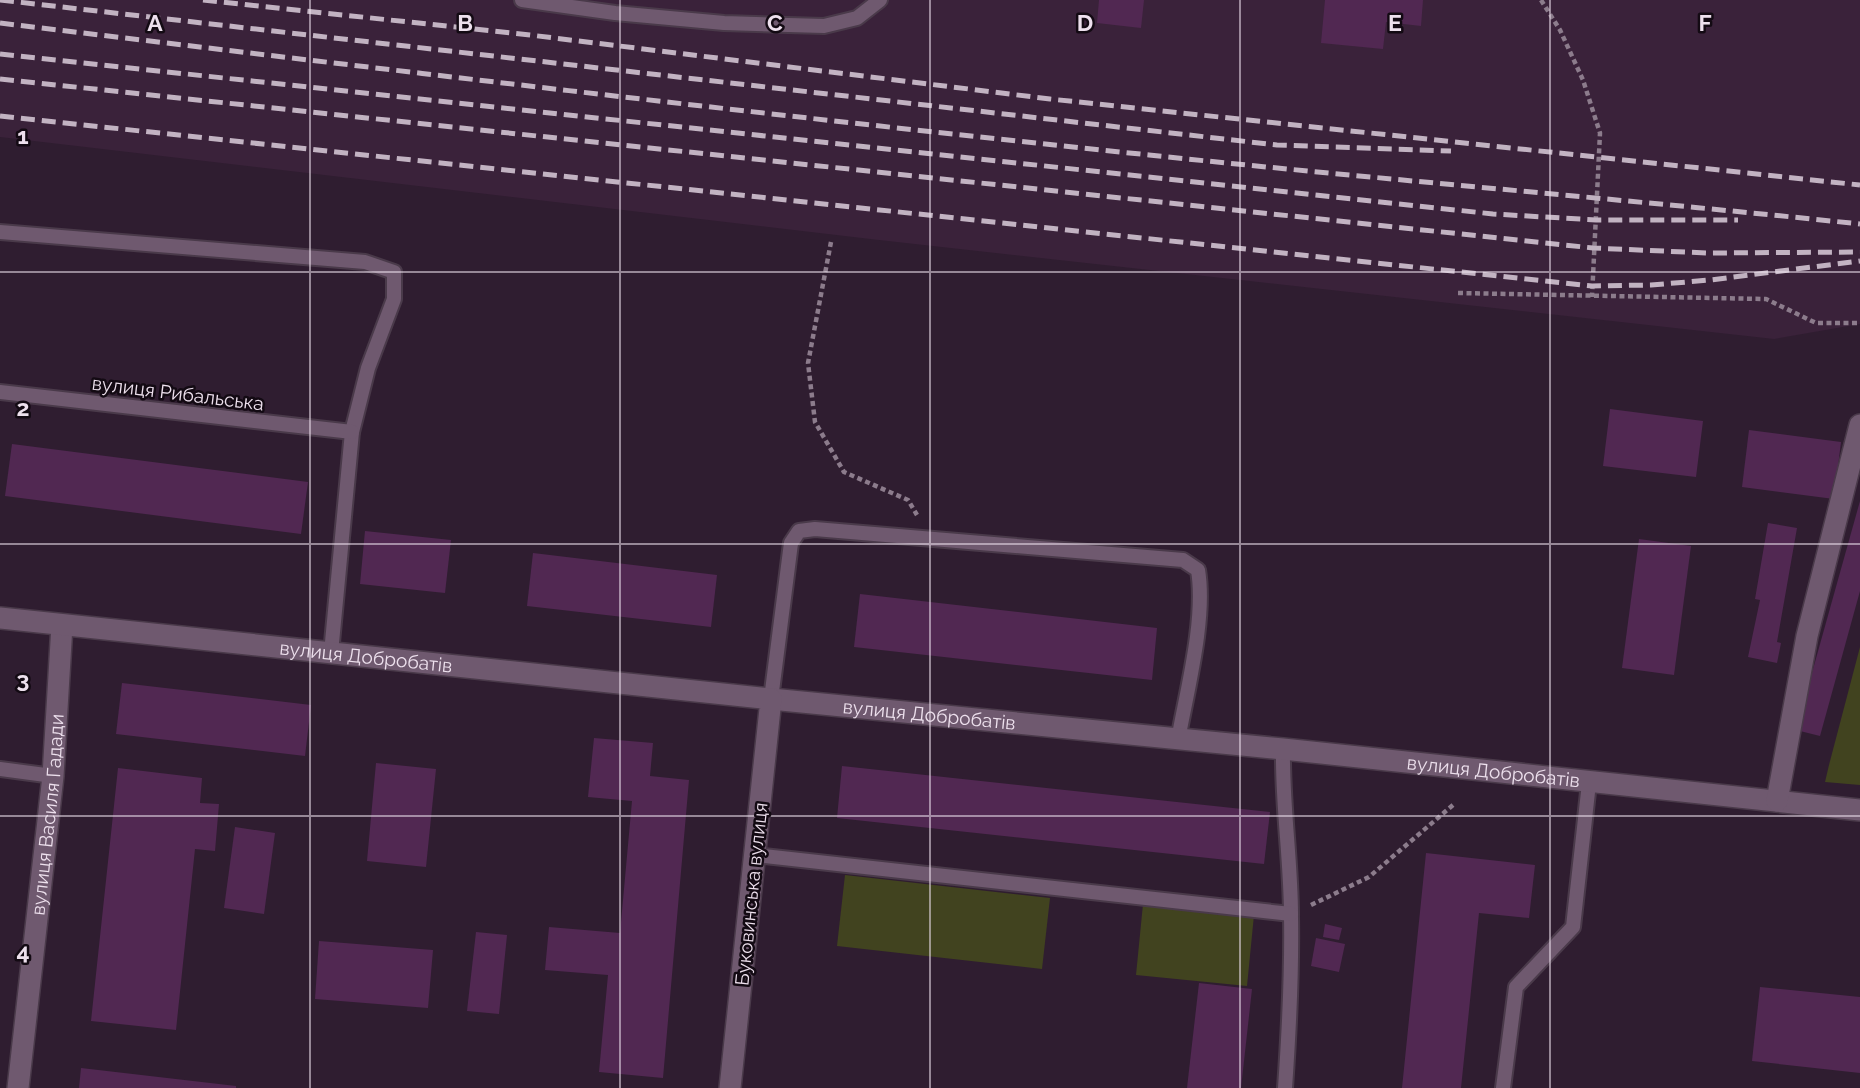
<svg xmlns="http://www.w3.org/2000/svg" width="1860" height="1088" font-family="Raleway,sans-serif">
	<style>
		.built { fill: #3a223a }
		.green { fill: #41431f }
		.building { fill: #512852 }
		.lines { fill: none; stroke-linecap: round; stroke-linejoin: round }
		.lane-casing { stroke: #4a3a4a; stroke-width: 18 }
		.street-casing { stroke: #4a3a4a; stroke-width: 24 }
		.secondary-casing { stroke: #4a3a4a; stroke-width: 24 }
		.path { stroke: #8c7c8c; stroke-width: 4.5; stroke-dasharray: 5 3.5; stroke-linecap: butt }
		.lane { stroke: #6f596f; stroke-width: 14 }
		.street { stroke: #6f596f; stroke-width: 21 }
		.secondary { stroke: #6f596f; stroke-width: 21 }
		.rail { stroke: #c2b3c2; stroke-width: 5; stroke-dasharray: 14 7; stroke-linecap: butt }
		.grid { fill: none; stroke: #ede0ed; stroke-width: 2; stroke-opacity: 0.55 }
		.labels { text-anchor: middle; stroke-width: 5; stroke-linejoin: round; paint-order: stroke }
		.street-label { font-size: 19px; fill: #ede0ed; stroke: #130a13 }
		.grid-label { font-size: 23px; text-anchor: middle; font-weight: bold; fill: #ede0ed; stroke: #130a13; stroke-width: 5; stroke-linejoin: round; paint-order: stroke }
	</style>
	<rect width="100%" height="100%" fill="#2f1d30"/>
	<path class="built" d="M0,0H1860V324L1774,339L879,240L0,137Z"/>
	<g class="green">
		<path d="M1860,647V785L1825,782L1829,765Z"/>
		<path d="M845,875L1050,898L1042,969L837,946Z"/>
		<path d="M1143,904L1254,915L1247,986L1136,975Z"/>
	</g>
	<g class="building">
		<path d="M1099,0H1144L1141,28L1097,23Z"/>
		<path d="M1325,0H1423L1421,26L1386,22L1383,49L1321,43Z"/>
		<path d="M1610,409L1703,421L1696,477L1603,466Z"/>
		<path d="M1749,430L1841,442L1834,499L1742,487Z"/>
		<path d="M12,444L308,482L301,534L5,496Z"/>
		<path d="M1860,501V591L1820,736L1796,730Z"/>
		<path d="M1768,523L1797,528L1777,642L1781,643L1777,663L1748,657L1760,600L1755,599Z"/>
		<path d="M365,531L451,540L445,593L360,584Z"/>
		<path d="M1639,539L1691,546L1674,675L1622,668Z"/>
		<path d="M533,553L717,575L711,627L527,606Z"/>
		<path d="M860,594L1157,628L1152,680L854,647Z"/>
		<path d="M122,683L311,705L305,756L116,734Z"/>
		<path d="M594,738L653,743L650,776L689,780L663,1078L599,1072L608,975L545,970L549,927L620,933L632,801L588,797Z"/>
		<path d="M376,763L436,769L426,867L367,861Z"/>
		<path d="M842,766L1270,812L1264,864L837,818Z"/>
		<path d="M118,768L202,778L200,803L219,804L215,851L195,849L176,1030L91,1021Z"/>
		<path d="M235,827L275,833L264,914L224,908Z"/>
		<path d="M1426,853L1535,865L1529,918L1479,913L1461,1088H1402Z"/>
		<path d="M1325,924L1342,928L1339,940L1323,937Z"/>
		<path d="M476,932L507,935L499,1014L467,1011Z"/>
		<path d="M1316,938L1345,944L1339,972L1311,966Z"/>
		<path d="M319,941L433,950L428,1008L315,999Z"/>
		<path d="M1199,983L1252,989L1241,1088H1187Z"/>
		<path d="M1760,987L1860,997V1073L1752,1061Z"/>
		<path d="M81,1068L236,1086V1088H79Z"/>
	</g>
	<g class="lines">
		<defs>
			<g id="lane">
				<path d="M522,0L615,13L724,23L824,26L857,18L880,0"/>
				<path d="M0,232L365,262L394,272V299L368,368L352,432L331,653"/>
				<path d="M0,392L352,432"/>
				<path d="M771,699L791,543L799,531L815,529L1183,560L1198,570C1206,619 1187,690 1178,740"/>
				<path d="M1283,749C1282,805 1291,860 1291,916C1292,973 1289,1031 1285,1088"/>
				<path d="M0,769L53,776"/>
				<path d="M755,855L1291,914"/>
				<path d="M1503,1088L1516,987L1573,927L1589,783"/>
			</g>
			<g id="street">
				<path id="s1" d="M771,699L1283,749L1860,810"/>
				<path d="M1777,801L1807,636L1860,425"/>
				<path id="s2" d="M18,1088L53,776L62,625"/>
			</g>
			<g id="secondary">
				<path id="s3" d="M0,618L771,699L730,1088"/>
			</g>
		</defs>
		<use href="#lane" class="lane-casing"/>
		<use href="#street" class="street-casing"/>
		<use href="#secondary" class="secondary-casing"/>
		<g class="path">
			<path d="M1541,0L1560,30L1583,80L1600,133L1592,297"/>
			<path d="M831,242L808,363L815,422L844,472L908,500L917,515"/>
			<path d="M1458,293L1766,299L1816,323H1860"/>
			<path d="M1311,905L1369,877L1453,805"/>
		</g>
		<use href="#lane" class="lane"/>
		<use href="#street" class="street"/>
		<use href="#secondary" class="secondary"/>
		<g class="rail">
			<path d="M0,0L1277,145L1451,151"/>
			<path d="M203,0L530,35L1050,99L1860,185"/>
			<path d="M0,23C383,69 765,115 1149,155C1386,180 1623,199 1860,224"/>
			<path d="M0,54L1493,214L1596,220H1738"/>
			<path d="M0,79L1593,248L1708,253L1860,252"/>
			<path d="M0,116L1592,286L1651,285L1710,280L1860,261"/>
		</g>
	</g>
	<path class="grid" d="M310,0V1088M620,0V1088M930,0V1088M1240,0V1088M1550,0V1088M0,272H1860M0,544H1860M0,816H1860"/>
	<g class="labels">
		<g class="street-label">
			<text transform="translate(178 393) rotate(7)" y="7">вулиця Рибальська</text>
			<text dy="7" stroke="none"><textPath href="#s3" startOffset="368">вулиця Добробатів</textPath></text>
			<text dy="7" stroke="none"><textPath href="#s1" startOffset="159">вулиця Добробатів</textPath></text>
			<text dy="7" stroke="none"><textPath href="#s1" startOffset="726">вулиця Добробатів</textPath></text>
			<text dy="7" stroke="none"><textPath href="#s2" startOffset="275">вулиця Василя Гадади</textPath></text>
			<text transform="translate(751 894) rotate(-84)" y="7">Буковинська вулиця</text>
		</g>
	</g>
	<g class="grid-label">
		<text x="155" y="31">A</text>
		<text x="465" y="31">B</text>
		<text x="775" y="31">C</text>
		<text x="1085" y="31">D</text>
		<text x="1395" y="31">E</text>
		<text x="1705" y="31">F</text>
		<text x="23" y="144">1</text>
		<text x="23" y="416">2</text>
		<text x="23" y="688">3</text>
		<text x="23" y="960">4</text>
	</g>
</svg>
